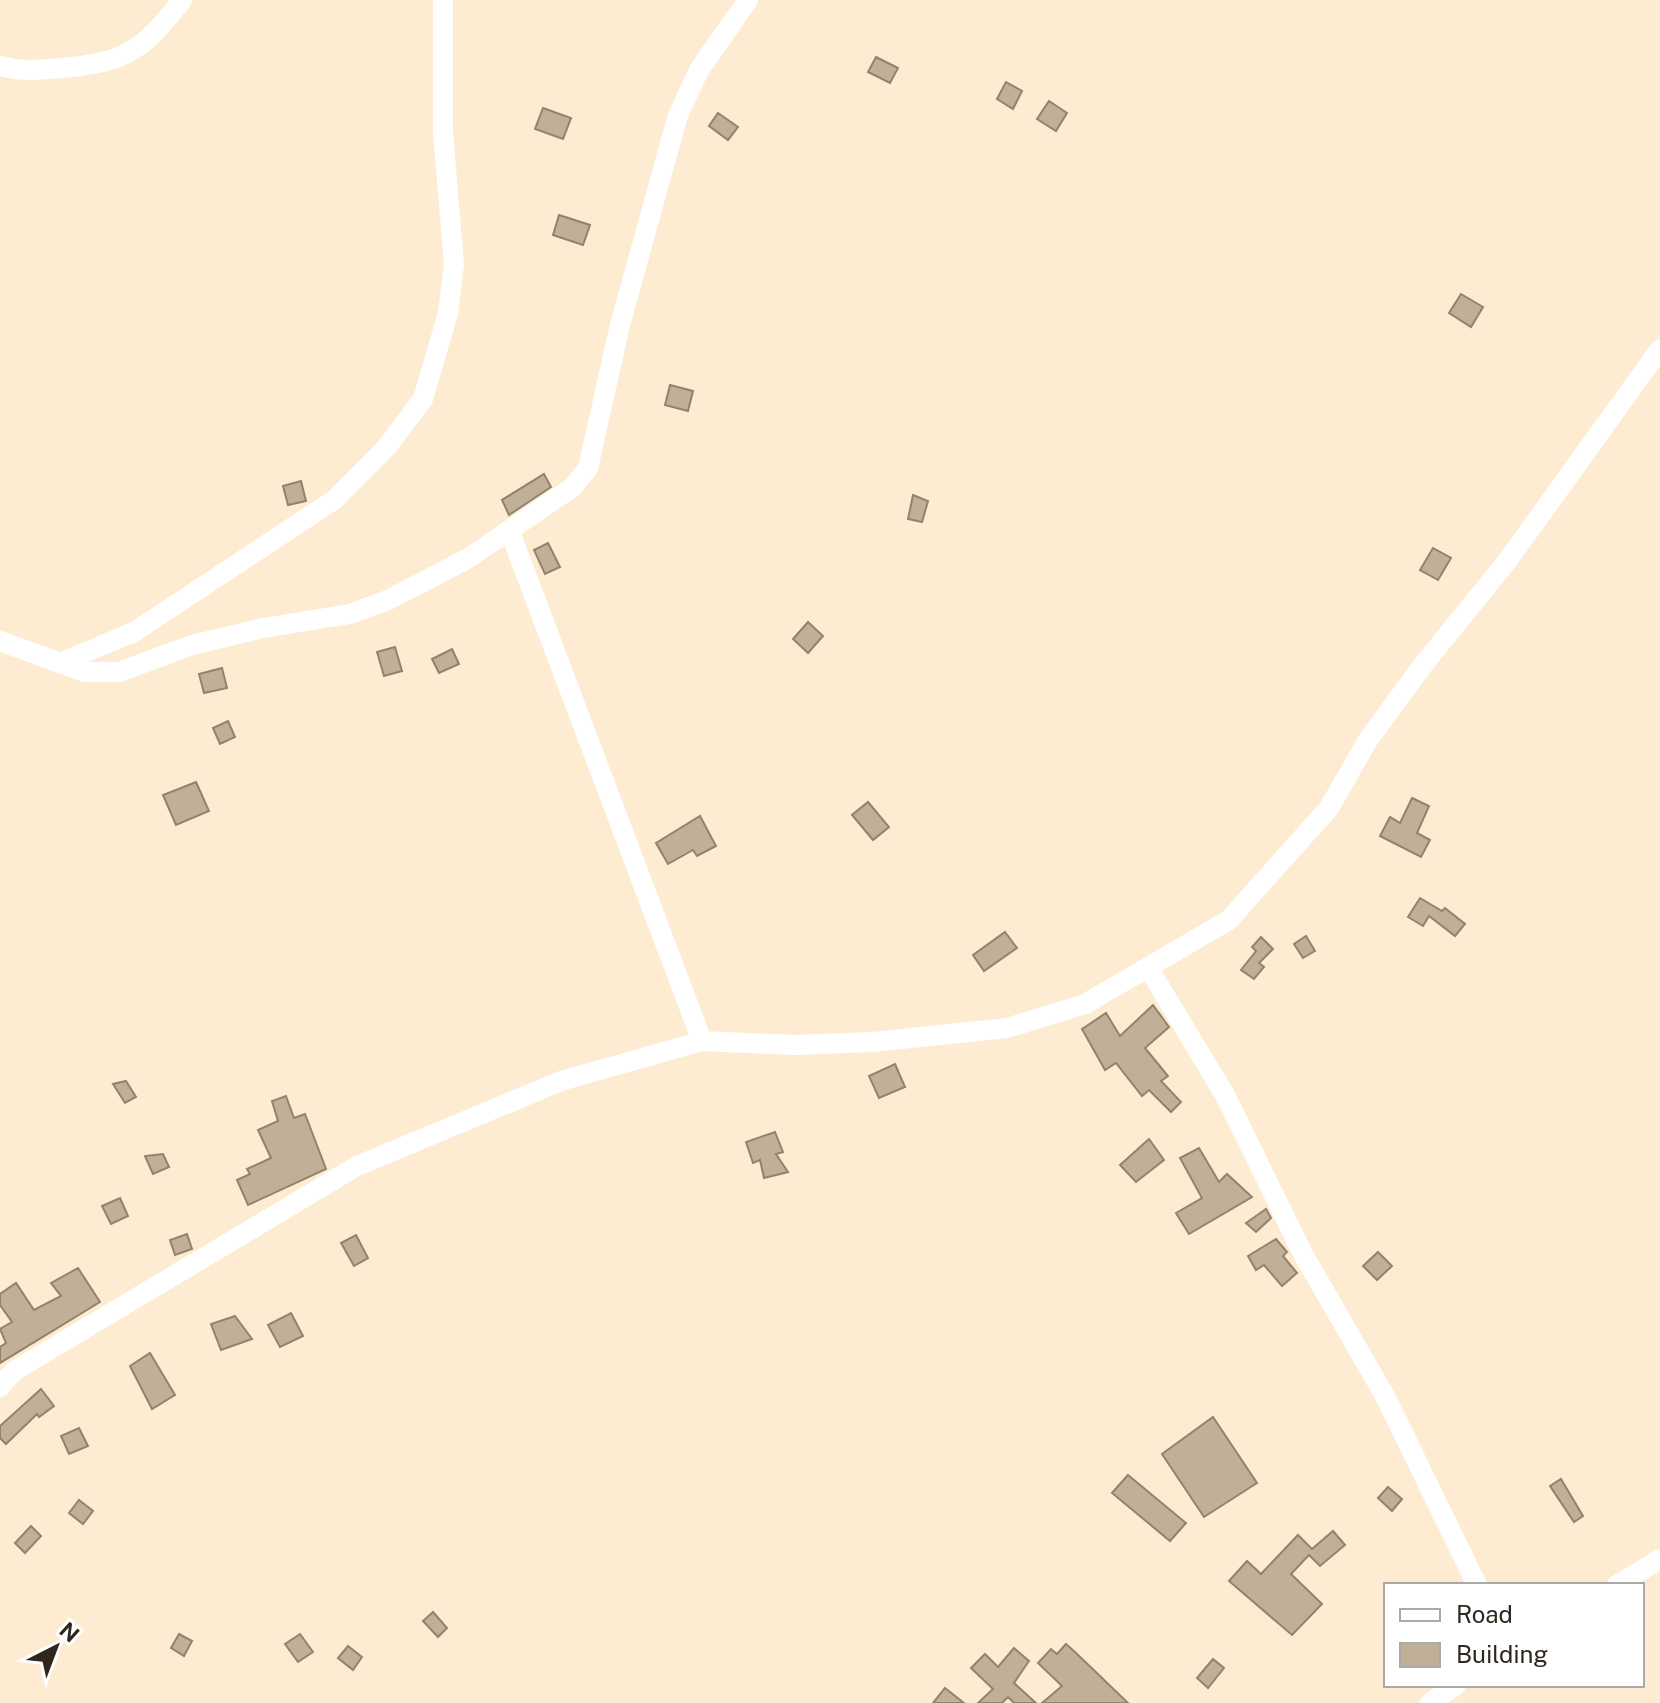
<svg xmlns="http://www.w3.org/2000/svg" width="1660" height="1703" font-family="'Public Sans',sans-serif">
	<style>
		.building { fill: #c0b098; stroke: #93836c; stroke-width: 2 }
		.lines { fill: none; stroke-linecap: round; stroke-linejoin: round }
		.minor { stroke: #fff; stroke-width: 20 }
	</style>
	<rect width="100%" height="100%" fill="#fdecd2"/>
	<g class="building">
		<path d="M876,57L898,68L890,83L868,72Z"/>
		<path d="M1006,82L1022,91L1013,109L997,99Z"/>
		<path d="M1049,101L1067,113L1056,131L1037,119Z"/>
		<path d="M543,108L571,118L563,139L535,129Z"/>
		<path d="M718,113L738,127L728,140L709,126Z"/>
		<path d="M559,215L590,225L583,245L553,235Z"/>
		<path d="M1461,294L1483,307L1471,327L1449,313Z"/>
		<path d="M670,385L693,391L688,411L665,405Z"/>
		<path d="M544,474L551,487L509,515L502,500Z"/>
		<path d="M301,481L306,501L288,505L283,486Z"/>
		<path d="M913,495L928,501L922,522L908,519Z"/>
		<path d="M548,543L560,567L545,574L534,550Z"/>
		<path d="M1433,548L1451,558L1438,580L1420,570Z"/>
		<path d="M808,622L823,636L808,653L793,639Z"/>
		<path d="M395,647L402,671L384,676L377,652Z"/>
		<path d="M452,649L459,664L439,673L432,659Z"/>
		<path d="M222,668L227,688L204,693L199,674Z"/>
		<path d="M228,721L235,737L220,744L213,728Z"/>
		<path d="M196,782L209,811L176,825L163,795Z"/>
		<path d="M1412,798L1429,806L1417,833L1430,840L1421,857L1380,836L1390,817L1400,823Z"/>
		<path d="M868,802L889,827L873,840L852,815Z"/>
		<path d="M700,816L716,846L697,856L693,850L668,864L656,843Z"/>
		<path d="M1420,898L1442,911L1445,908L1465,924L1455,936L1429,916L1423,926L1408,917Z"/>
		<path d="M1005,932L1017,948L984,971L973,955Z"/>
		<path d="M1306,936L1315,951L1303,958L1294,944Z"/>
		<path d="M1261,937L1273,949L1259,963L1264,967L1254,979L1241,970L1256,951L1252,947Z"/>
		<path d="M1153,1005L1169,1027L1145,1048L1168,1076L1161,1081L1181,1102L1171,1112L1149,1090L1142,1096L1116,1063L1105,1070L1082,1029L1106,1013L1120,1036Z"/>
		<path d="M895,1064L905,1087L879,1098L869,1076Z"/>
		<path d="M126,1081L136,1097L125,1103L113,1084Z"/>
		<path d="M286,1096L294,1118L305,1114L326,1169L248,1205L237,1180L250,1174L247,1169L271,1158L258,1130L278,1121L272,1101Z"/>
		<path d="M775,1132L783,1152L776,1154L788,1172L764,1178L760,1160L753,1163L746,1142Z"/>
		<path d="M1149,1139L1164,1160L1136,1182L1120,1165Z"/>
		<path d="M1199,1148L1219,1182L1227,1174L1252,1197L1189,1234L1176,1213L1202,1198L1180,1158Z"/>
		<path d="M163,1154L169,1167L153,1174L145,1156Z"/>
		<path d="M120,1198L128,1216L111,1224L102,1206Z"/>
		<path d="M1266,1209L1271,1218L1256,1232L1246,1223Z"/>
		<path d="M187,1234L192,1249L175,1255L170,1240Z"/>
		<path d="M356,1235L368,1258L354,1266L341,1243Z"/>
		<path d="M1276,1239L1287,1252L1283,1256L1297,1273L1282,1286L1264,1265L1256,1270L1248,1256Z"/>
		<path d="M1378,1252L1392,1266L1377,1280L1363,1266Z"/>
		<path d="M78,1268L100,1302L0,1363V1347L6,1343L0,1329L12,1322L0,1305V1294L16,1283L34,1310L61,1296L51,1283Z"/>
		<path d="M291,1313L303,1336L280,1347L268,1325Z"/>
		<path d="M235,1316L252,1339L221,1350L211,1324Z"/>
		<path d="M150,1353L175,1395L152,1409L130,1366Z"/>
		<path d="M41,1389L54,1406L39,1417L37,1414L6,1444L0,1438V1426Z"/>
		<path d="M1213,1417L1257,1483L1204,1517L1162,1454Z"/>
		<path d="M79,1428L88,1446L69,1454L61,1436Z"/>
		<path d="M1128,1475L1186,1523L1170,1541L1112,1493Z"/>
		<path d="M1561,1479L1583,1516L1574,1522L1550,1486Z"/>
		<path d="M1388,1487L1402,1499L1392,1511L1378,1498Z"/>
		<path d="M79,1500L93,1511L83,1524L69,1513Z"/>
		<path d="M31,1526L41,1536L25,1553L15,1543Z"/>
		<path d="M1333,1531L1345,1545L1320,1566L1309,1555L1291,1574L1322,1604L1292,1635L1229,1581L1247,1561L1261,1574L1298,1535L1312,1549Z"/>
		<path d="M433,1612L447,1628L438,1637L423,1621Z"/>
		<path d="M179,1634L192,1641L184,1656L171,1648Z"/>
		<path d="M300,1634L313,1652L298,1662L285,1644Z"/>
		<path d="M1066,1644L1075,1652L1128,1703H1042L1062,1686L1038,1663L1051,1649L1057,1654Z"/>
		<path d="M348,1646L362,1657L353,1670L338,1658Z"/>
		<path d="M1014,1648L1029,1661L1014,1683L1036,1703H1014L1008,1697L1002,1703H978L993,1689L971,1668L985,1654L998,1667Z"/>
		<path d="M1213,1659L1224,1668L1208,1688L1197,1678Z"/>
		<path d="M945,1688L964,1703H933Z"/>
	</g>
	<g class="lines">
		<g class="minor">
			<path d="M0,66C22,72 40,70 62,68C127,62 142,51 182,0"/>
			<path d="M510,532L702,1041"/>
			<path d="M0,641L60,663L134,632L334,500L386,448L423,399L448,313L454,265L443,132V0"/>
			<path d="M60,663L84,672H119L192,645L263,628L350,614L388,600L467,559L573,487L588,468L620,325L678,115L699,70L748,0"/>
			<path d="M1149,969L1225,1095L1303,1254L1385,1396L1477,1585"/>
			<path d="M0,1387L14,1371L357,1166L561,1081L702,1041L795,1045L873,1042L1007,1028L1085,1004L1229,920L1329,808L1368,740L1423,665L1508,560L1660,349"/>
			<path d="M1617,1585L1660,1559"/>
			<path d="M1430,1703L1456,1685"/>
		</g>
	</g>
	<rect x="1384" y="1583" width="260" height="104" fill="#ffffff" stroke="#aba9a5" stroke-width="2"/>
	<rect x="1400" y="1609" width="40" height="12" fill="#ffffff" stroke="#aba9a5" stroke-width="2"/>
	<text x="1456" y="1623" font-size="24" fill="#2d271e">Road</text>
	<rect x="1400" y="1643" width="40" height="24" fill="#c0b098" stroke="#aba9a5" stroke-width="2"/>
	<text x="1456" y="1663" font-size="24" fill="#2d271e">Building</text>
	<g transform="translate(56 1647) rotate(42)" stroke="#ffffff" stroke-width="6" paint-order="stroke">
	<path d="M0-6L14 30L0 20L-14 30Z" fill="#2d271e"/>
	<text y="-12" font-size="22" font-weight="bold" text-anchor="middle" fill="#2d271e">N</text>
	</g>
</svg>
